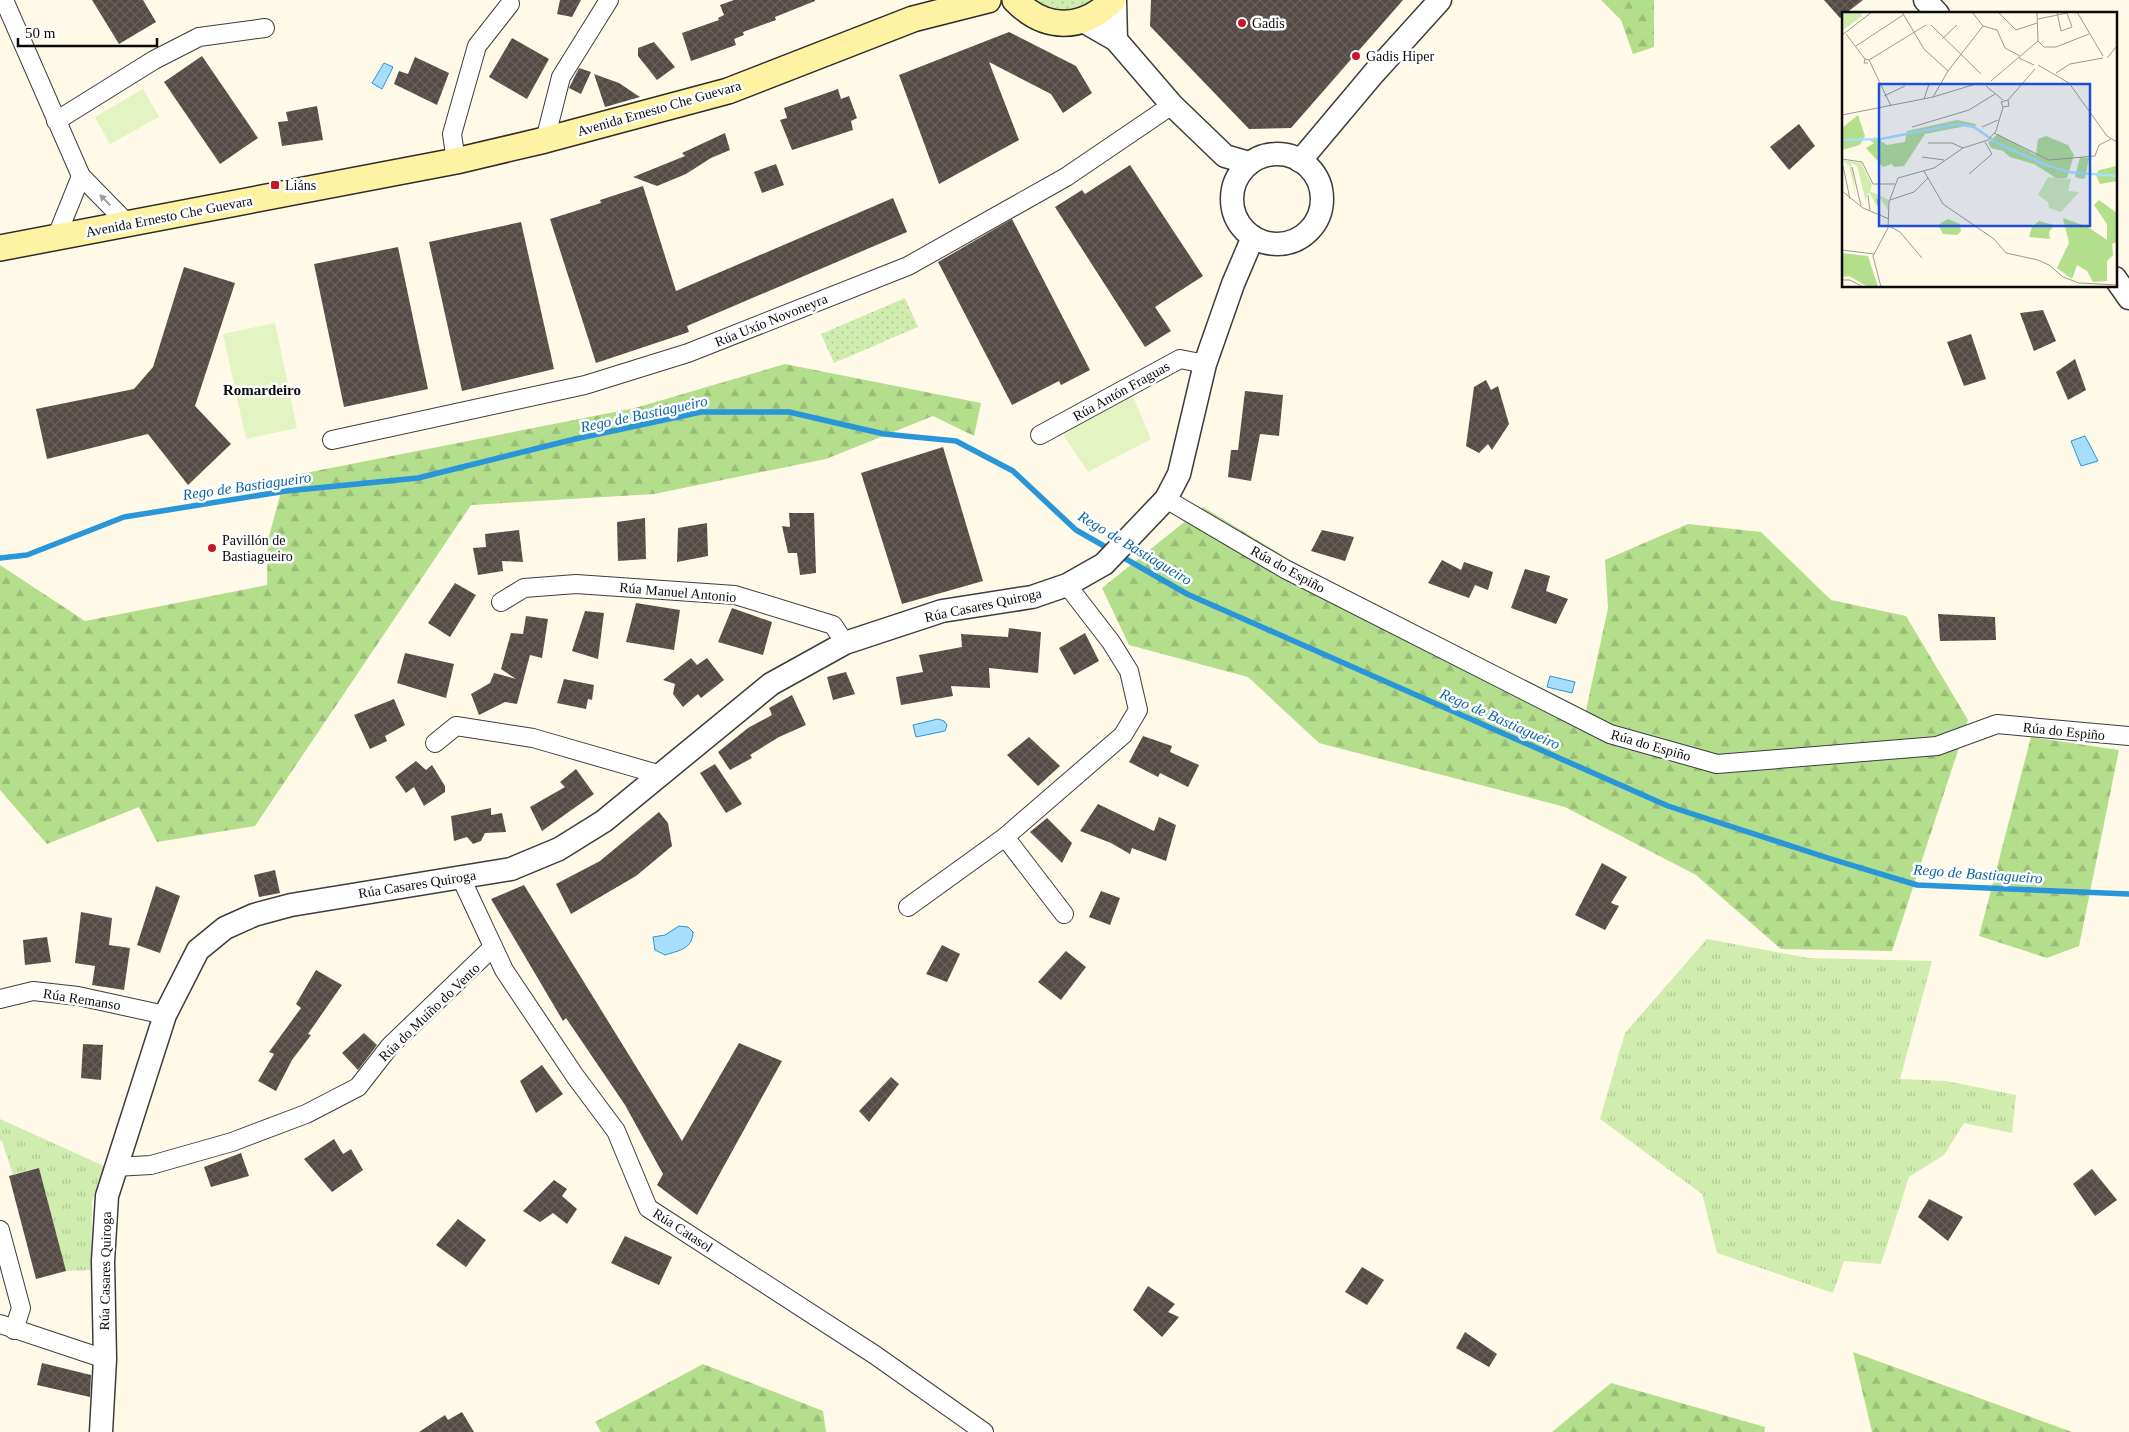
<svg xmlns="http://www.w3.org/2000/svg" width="2129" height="1432" font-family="Georgia,serif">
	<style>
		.grass { fill: url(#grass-tufts) }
		.forest { fill: url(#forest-firs) }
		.park { fill: url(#park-dots) }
		.pitch { fill: #e3f3c1 }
		.water { fill: #a7defb; stroke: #2896d9 }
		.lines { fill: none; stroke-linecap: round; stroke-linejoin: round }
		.stream { stroke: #2896d9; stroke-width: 5.5 }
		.building { fill: url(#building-cross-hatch) }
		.minor-casing { stroke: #3d3d3d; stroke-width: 20 }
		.tertiary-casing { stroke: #3d3d3d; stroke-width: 25 }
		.secondary-casing { stroke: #2c2c2c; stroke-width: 28 }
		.minor { stroke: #fff; stroke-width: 18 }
		.tertiary { stroke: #fff; stroke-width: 22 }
		.secondary { stroke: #fff3a3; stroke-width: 25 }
		.oneway { fill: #9d9d9d }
		.poi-dot { fill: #c51824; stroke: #fff; stroke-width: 2 }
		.labels { text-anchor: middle; stroke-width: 5; stroke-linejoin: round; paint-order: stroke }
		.poi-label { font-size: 14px; fill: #0a0a0a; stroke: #fff; text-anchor: start }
		.street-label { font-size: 14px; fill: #0a0a0a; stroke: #fff }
		.neighbourhood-label { font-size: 15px; font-weight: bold; fill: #0a0a0a; stroke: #fff }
		.water-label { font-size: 15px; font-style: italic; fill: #0b65a5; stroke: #fff }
		.inset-river { fill: none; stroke: #a7defb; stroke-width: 2.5 }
		.inset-road { fill: none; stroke: #9d9a8f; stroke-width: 1 }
		.view { fill: #1d4ed8; fill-opacity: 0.15; stroke: #1d4ed8; stroke-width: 2.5 }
		.inset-edge { fill: none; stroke: #0a0a0a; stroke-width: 2.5 }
	</style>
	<defs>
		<pattern id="grass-tufts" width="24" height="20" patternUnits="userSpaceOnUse" patternTransform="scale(1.25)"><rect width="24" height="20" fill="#d0ecae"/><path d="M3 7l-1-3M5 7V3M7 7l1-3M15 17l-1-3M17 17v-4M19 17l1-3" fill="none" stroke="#b1c994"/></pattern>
		<pattern id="forest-firs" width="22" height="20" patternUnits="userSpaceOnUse" patternTransform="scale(1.25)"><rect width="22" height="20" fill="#b3de8c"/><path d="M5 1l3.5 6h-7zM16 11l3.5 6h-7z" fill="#99bd77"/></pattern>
		<pattern id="park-dots" width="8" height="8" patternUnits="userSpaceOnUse" patternTransform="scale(1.25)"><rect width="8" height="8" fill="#d0ecae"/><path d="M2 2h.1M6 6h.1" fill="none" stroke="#b1c994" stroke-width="1.8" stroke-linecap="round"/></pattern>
		<pattern id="building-cross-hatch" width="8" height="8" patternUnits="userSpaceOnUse" patternTransform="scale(1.25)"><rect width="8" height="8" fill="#544b46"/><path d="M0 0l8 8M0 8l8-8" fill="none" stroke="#68605c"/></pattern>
	</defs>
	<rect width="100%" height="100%" fill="#fffae8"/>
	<g class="grass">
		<path d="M1707,939L1808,958L1932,961L1900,1079L1946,1081L2016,1095L2012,1133L1964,1123L1944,1155L1909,1177L1881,1264L1844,1261L1833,1293L1717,1253L1702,1194L1600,1119L1625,1033Z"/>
		<path d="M0,1119L104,1166L92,1201L91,1270L66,1271L39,1169L13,1175L2,1141H0Z"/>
	</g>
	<g class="forest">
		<path d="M1601,0H1654V47L1633,54L1621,20Z"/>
		<path d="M785,364L981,403L974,436L933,416L826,459L654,494L471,505L255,826L157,842L139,807L47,844L0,790V565L85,621L267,585L268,540L285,477L635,408Z"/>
		<path d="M1203,507L1359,602L1585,715L1608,608L1605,560L1688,524L1761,532L1831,600L1906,616L1968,720L1892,951L1781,949L1696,875L1565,807L1319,743L1248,677L1129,645L1102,588Z"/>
		<path d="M2031,737L2119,750L2079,946L2047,958L1979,936Z"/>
		<path d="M1853,1352L2072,1432H1872Z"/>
		<path d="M703,1364L823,1411L826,1432H601L595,1422Z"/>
		<path d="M1611,1383L1765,1427L1764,1432H1552Z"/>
	</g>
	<g class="park">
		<path d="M1031,0H1095C1072,14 1054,12 1031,0Z"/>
		<path d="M905,298L918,327L834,363L821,334Z"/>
	</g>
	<g class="pitch">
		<path d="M143,89L159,117L110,144L95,117Z"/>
		<path d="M275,323L297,428L246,439L223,334Z"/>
		<path d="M1132,394L1151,439L1088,472L1060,430Z"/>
	</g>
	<g class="water">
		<path d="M384,63L393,67L382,89L372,83Z"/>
		<path d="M2085,436L2098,461L2081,466L2071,441Z"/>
		<path d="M1550,676L1575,682L1572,693L1547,687Z"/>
		<path d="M938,719L944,721L947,725L945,731L916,737L913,725Z"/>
		<path d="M679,926L688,927L693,932C692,949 681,950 665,955L655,950L653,937L665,935Z"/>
	</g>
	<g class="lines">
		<g class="stream">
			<path d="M1119,555L1187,594L1668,806L1828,858L1917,885L2129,894"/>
			<path d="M0,558L27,555L124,517L286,491L418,478L575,439L701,412H789L884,434L956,441L1013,471L1076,530L1111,550"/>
		</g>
	</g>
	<g class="building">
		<path d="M92,0H143L156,22L119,44Z"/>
		<path d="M560,0H581L572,17L557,14Z"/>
		<path d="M734,0H815V1L775,17L776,20L743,32L744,35L734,39L736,45L691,61L682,33L719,20L718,18L724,15L720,5Z"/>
		<path d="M1151,0H1403L1291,128L1249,129L1150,26Z"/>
		<path d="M1824,0H1863L1840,18Z"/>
		<path d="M1009,32L1076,66L1092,93L1063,113L1051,94L989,62L1019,140L939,184L899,75Z"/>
		<path d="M512,38L549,59L527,99L489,77Z"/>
		<path d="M654,42L675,67L657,80L638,56V48Z"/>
		<path d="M202,56L258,138L220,164L164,82Z"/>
		<path d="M415,57L449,73L437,105L394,84L399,71L408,74Z"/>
		<path d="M579,68L591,72L581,94L569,88Z"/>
		<path d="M594,74L619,83L640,97L605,107Z"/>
		<path d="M838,89L841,99L849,96L857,118L851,121L853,130L792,150L780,120L787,118L784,108Z"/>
		<path d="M317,106L323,140L282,146L278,122L288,121L286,112Z"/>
		<path d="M1799,124L1815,146L1789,170L1770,147Z"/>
		<path d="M725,133L730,150L711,158L686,174L657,186L633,177L685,156L682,153Z"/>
		<path d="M776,164L784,185L762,193L754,172Z"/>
		<path d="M1130,165L1203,276L1155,307L1171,331L1145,347L1055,207L1082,190L1085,194Z"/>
		<path d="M643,186L676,291L893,198L907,232L687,326L689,332L596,363L550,219L601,203L600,200Z"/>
		<path d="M1012,219L1090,370L1061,385L1059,381L1012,405L938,262Z"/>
		<path d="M521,222L554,369L462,391L429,242Z"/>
		<path d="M398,247L428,389L344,407L314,264Z"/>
		<path d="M184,267L235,283L195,406L231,444L188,485L148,434L47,459L36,409L134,389L153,367Z"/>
		<path d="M2043,310L2056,341L2034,351L2020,313Z"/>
		<path d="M1971,334L1986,379L1964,386L1947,342Z"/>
		<path d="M2075,359L2086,390L2068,400L2056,372Z"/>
		<path d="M1486,380L1491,390L1498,386L1509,424L1492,450L1488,444L1479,453L1466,446L1474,387Z"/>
		<path d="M1245,391L1283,395L1279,436L1260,434L1251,481L1228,477L1231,450H1238Z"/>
		<path d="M943,447L983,581L902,604L861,473Z"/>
		<path d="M789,513H814L816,573L800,575L797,553H788L782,526L790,527Z"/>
		<path d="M645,518L646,559L618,561L617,522Z"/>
		<path d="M707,523L708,556L677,562L678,528Z"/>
		<path d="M519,530L523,562L502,561L503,571L478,575L473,548L486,547L485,534Z"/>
		<path d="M1322,530L1354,537L1345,561L1311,551Z"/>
		<path d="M1442,560L1461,570L1464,562L1493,572L1488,590L1475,585L1469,598L1428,583Z"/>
		<path d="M1525,569L1550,576L1546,591L1568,599L1556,624L1511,608Z"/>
		<path d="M455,583L476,595L450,637L428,623Z"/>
		<path d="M636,603L680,610L674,650L626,642Z"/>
		<path d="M732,608L772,622L763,655L718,642Z"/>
		<path d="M585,611L604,613L598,659L572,651Z"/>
		<path d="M1938,614L1995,617L1996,640L1940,641Z"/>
		<path d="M526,616L548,619L542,658L530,655L517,704L505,702L479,715L471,694L490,683L494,673L516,679L501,669L511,633L523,634Z"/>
		<path d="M1009,628L1041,632L1038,673L989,668L990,688L951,686L953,696L901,705L896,677L923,672L919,655L962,647L961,634L1008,637Z"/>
		<path d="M1085,633L1099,661L1074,675L1059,648Z"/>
		<path d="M405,653L454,664L446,698L397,683Z"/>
		<path d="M691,658L697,665L707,658L724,680L701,698L698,694L683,707L673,694L675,684L663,680Z"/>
		<path d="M846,672L855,694L833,700L827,677Z"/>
		<path d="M564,679L594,685L592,700L588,699L586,709L557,703Z"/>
		<path d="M792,695L806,725L779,737L750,755L752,758L730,770L718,752L748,728L772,715L769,708Z"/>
		<path d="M394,699L405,725L385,736L387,741L370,749L354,715Z"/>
		<path d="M1143,736L1172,746L1170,752L1199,765L1188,787L1160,773L1158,777L1129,762Z"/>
		<path d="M1029,737L1060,766L1038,786L1007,755Z"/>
		<path d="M416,761L426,770L432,765L445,786V792L424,806L414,787L406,793L395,777Z"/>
		<path d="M715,764L742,804L726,813L700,773Z"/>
		<path d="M576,769L594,794L542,831L530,807L565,787L560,782Z"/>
		<path d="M1098,804L1154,831L1159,817L1176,825L1166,861L1132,848L1130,854L1111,843L1080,831Z"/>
		<path d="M491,808V815L502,813L506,832L485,833L481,841L473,844L467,837L454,841L451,816Z"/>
		<path d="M659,812L668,823L672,846L636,876L571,914L556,884L600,861Z"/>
		<path d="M1047,818L1072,843L1062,863L1030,832Z"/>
		<path d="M1602,863L1627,877L1611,903L1619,906L1605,930L1575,915Z"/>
		<path d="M275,870L280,893L259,897L254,875Z"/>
		<path d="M524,885L682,1141L739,1043L782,1061L697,1215L657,1185L663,1174L625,1105L566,1018L563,1021L491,899Z"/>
		<path d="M156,886L180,896L160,953L137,945Z"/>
		<path d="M1101,891L1120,898L1110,925L1089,917Z"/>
		<path d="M81,912L112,918L109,945L130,948L124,990L92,985L95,966L75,963Z"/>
		<path d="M47,937L51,962L25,965L23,940Z"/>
		<path d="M942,945L960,954L947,982L926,974Z"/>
		<path d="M1066,951L1086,967L1061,1000L1038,982Z"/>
		<path d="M316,970L342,985L308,1034L311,1035L292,1060L276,1091L258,1081L274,1054L269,1052L301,1008L296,1004Z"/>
		<path d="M364,1033L377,1045L358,1070L342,1053Z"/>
		<path d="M83,1044L103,1045L101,1080L81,1078Z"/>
		<path d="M542,1065L563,1094L536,1113L520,1081Z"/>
		<path d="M891,1077L899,1084L869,1122L859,1111Z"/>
		<path d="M334,1139L343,1154L351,1149L363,1170L332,1192L304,1159Z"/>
		<path d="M241,1153L249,1176L211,1187L204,1167Z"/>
		<path d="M39,1168L66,1271L36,1279L9,1176Z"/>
		<path d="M2092,1169L2117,1200L2095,1216L2073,1184Z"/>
		<path d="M554,1180L567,1189L562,1196L577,1209L567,1224L553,1213L540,1222L523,1211Z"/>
		<path d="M1929,1199L1963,1217L1948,1241L1918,1217Z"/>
		<path d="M458,1219L486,1240L466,1267L436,1245Z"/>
		<path d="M625,1236L672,1257L659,1285L611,1263Z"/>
		<path d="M1362,1267L1384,1280L1367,1305L1345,1292Z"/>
		<path d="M1148,1286L1175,1304L1168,1312L1179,1317L1162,1337L1133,1310Z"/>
		<path d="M1465,1332L1497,1354L1489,1367L1456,1348Z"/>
		<path d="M42,1363L91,1375L90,1397L37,1385Z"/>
		<path d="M462,1412L474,1432H419L445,1415L448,1420Z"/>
	</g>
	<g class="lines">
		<defs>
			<g id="minor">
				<path d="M4,0L81,176L128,224"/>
				<path d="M56,121L154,60L199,37L265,28"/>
				<path d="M545,140L561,77L609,0"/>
				<path d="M456,161L452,134L477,46L510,4"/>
				<path d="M56,238L81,176"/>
				<path d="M1040,435L1180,359L1205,364"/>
				<path d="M332,440L585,385L688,353L908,266L1066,177L1172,105"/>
				<path d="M1166,499L1285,569L1610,734L1717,764L1937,746L1997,724L2129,736"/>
				<path d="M501,602L524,588L576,584L735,595L833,625L845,643"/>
				<path d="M435,743L456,726L533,738L661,775"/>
				<path d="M1005,837L1064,914"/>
				<path d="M461,878L504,970L575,1076L616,1131L648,1208L875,1355L984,1432"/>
				<path d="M908,907L1005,837L1123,735L1138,710L1129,671L1111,642L1067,585"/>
				<path d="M0,999L33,991L78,996L165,1015"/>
				<path d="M115,1167L151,1165L232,1142L306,1114L358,1087L390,1046L493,947"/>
				<path d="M0,1230L21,1308L14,1330"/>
				<path d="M0,1324L105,1359"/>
			</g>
			<g id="tertiary">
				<path d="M1115,0L1116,40"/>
				<path d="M1925,0L1938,14"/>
				<path d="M1083,21L1116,40L1172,105L1225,156L1249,163"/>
				<circle cx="1277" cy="199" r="45"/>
				<path d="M1300,161L1374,73L1440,0"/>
				<path d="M2115,278L2129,298"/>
				<path d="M101,1432L105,1359L103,1261L107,1196L165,1015L198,950L225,928L254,915L291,905L511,869L559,849L604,821L771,684L845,643L942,611L1032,597L1067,585L1104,564L1166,499L1179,474L1205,364L1233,284L1253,237"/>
			</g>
			<g id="secondary">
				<path d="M1015,0C1045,31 1082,31 1113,0"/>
				<path d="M0,248L456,161L545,140L728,91L913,19L988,0"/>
			</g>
		</defs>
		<use href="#minor" class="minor-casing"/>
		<use href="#tertiary" class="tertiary-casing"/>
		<use href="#secondary" class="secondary-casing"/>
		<use href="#minor" class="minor"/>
		<use href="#tertiary" class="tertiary"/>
		<use href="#secondary" class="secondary"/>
	</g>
	<defs><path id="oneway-solid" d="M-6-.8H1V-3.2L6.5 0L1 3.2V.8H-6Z" transform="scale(1.25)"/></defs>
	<use class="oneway" href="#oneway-solid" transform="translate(105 200) rotate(-135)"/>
	<g class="poi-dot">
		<circle cx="1242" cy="23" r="5"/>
		<circle cx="1356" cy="56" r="5"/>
		<rect x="270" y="180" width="10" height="10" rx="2.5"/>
		<circle cx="212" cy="548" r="5"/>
	</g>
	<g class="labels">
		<g class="poi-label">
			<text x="1252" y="28">Gadis</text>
			<text x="1366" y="61">Gadis Hiper</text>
			<text x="285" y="190">Liáns</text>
			<text x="222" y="545">Pavillón de<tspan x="222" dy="16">Bastiagueiro</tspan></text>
		</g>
		<g class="street-label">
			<text transform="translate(659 108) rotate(-16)" y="5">Avenida Ernesto Che Guevara</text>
			<text transform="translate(169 216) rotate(-11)" y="5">Avenida Ernesto Che Guevara</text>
			<text transform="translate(771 320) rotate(-22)" y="5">Rúa Uxío Novoneyra</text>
			<text transform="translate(1121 391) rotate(-29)" y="5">Rúa Antón Fraguas</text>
			<text transform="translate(1288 569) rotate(29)" y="5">Rúa do Espiño</text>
			<text transform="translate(678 592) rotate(5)" y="5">Rúa Manuel Antonio</text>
			<text transform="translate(983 605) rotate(-12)" y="5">Rúa Casares Quiroga</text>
			<text transform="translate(2064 731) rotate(6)" y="5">Rúa do Espiño</text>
			<text transform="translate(1651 745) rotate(16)" y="5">Rúa do Espiño</text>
			<text transform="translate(417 884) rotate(-9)" y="5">Rúa Casares Quiroga</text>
			<text transform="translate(82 999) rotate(9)" y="5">Rúa Remanso</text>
			<text transform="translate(429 1012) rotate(-44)" y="5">Rúa do Muíño do Vento</text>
			<text transform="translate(683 1230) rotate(33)" y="5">Rúa Catasol</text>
			<text transform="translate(105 1271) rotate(-89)" y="5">Rúa Casares Quiroga</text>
		</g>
		<g class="neighbourhood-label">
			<text x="262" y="395">Romardeiro</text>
		</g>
		<g class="water-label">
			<text transform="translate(644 414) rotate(-12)" y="5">Rego de Bastiagueiro</text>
			<text transform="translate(247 486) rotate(-8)" y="5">Rego de Bastiagueiro</text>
			<text transform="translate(1135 548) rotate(31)" y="5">Rego de Bastiagueiro</text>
			<text transform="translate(1500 719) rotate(24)" y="5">Rego de Bastiagueiro</text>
			<text transform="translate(1978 874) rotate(4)" y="5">Rego de Bastiagueiro</text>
		</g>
	</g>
	<g transform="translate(1842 12)">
		<rect width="275" height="275" fill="#fffae8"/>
		<path d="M0,148L19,151L30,173L28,179L47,188L46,198L37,185L34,194L28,181L25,182L24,190L15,154L9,151L14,183L7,153ZM206,165L229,167L226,179L237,180L219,200L207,196L206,190L196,183Z" fill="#d0ecae"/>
		<path d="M16,103L23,124L18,133L0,138V116ZM115,108L134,112L133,115L129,113L83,122L62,154L52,155L50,152L41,155L24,136L32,131L27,128L33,125L45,133L63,130L65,119ZM156,122L194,143L196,127L204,124L226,133L232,143L225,166H214L192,152L168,145L161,139L149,136L146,130ZM238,145L247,146L243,166L240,167L233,165ZM275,154V169L258,172L254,163L257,158ZM257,188L275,201V230L270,232L271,243L265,249V269L251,270L245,259L235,253L230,267L215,256L227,231L221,206L246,215L265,228V212L252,193ZM106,207L118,212L119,219L115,223L101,222L96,213ZM197,209L212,213L207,220L208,227L187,225L190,215ZM0,241L26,244L36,275H26L7,264L0,265Z" fill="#b3de8c"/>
		<path d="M0,0H19L20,4L0,19Z" fill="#d0ecae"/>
		<path class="inset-river" d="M0,128L39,127L115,112L132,115L155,131L202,152L227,160L275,164"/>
		<path class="inset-road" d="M60,0L82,37L106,59M130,0L141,14L155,18M156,0L174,18L195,11M215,0L219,19L230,15L225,1M235,0L261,44M196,7L225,1M89,13L139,62M155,18L163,36L178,44M4,22L23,47M0,23L30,0M100,27L115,13M196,29L202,35H214L247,22M14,34L61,3M177,46L192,53M265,46L275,34M27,48L84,13M26,51H22L23,47L27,48L49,94M196,53L227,71L265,124L275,130M214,61L228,52L261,46M149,69L196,29L195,0M144,74L161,88M42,84L63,74M91,85L106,59L141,14M82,87L87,72M166,88L193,57M0,103L91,85L137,71M70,115L127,98L153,82M140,115L156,108M152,121L207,148L253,144L257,133L269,127M86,131H110L121,136M80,145L102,148M0,147L20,150L31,172H53M1,154L8,187M10,155L19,194M82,159L101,192L152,227L164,241L196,248L207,253L221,265L237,271L275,273M127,162L150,142L143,130M0,179L21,196L47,207M26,183L28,199M35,187L38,204M48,188L72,180L86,166M47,214L58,220L80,246M0,238L32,242M0,268H8L21,275M39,275L31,244L46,216L47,190L56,166L92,156L121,136L146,128L154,119L161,95L159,90L166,88L167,94L161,95"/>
		<path class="view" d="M37,72H248V214H37Z"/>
		<rect width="275" height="275" class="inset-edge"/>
	</g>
	<path d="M18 38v8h139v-8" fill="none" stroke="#0a0a0a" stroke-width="2.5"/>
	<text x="25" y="38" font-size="15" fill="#0a0a0a" stroke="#ffffff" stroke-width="4" paint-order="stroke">50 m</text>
</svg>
